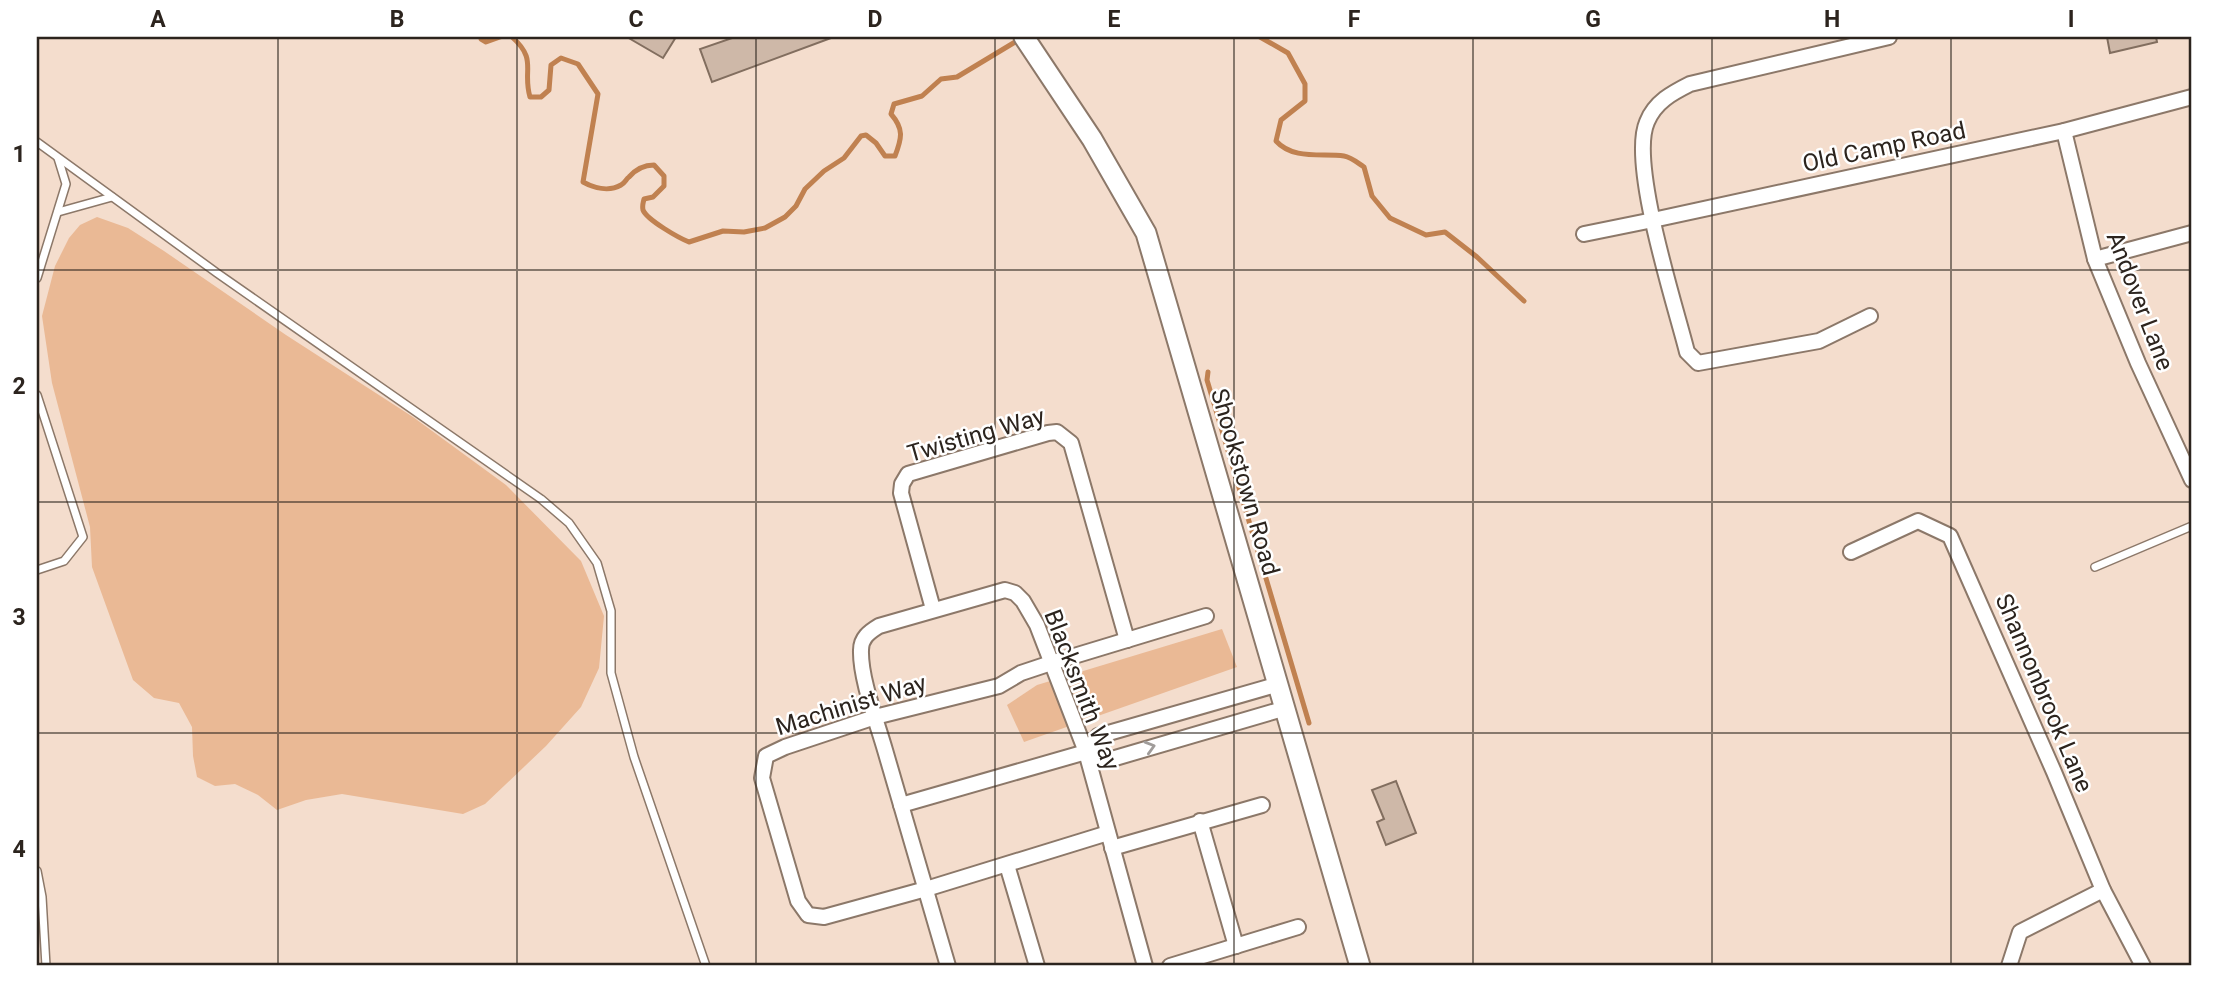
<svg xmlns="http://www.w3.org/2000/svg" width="2229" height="1003" font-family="Roboto,sans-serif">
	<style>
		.green { fill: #eab995 }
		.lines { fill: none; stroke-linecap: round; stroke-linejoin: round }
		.stream { stroke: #c08150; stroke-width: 5 }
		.building { fill: #ceb8a8; stroke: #826e5f; stroke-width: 2 }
		.lane-casing { stroke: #8c7869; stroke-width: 10 }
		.street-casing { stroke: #8c7869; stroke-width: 18 }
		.secondary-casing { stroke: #8c7869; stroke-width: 23 }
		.lane { stroke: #fff; stroke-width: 7 }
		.street { stroke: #fff; stroke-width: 14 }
		.secondary { stroke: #fff; stroke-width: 19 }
		.oneway { stroke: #a09c9a }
		.grid { fill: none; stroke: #2c241e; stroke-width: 2; stroke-opacity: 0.55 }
		.labels { text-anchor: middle; stroke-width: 5; stroke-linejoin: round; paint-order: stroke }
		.street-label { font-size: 24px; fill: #2c241e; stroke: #fff }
		.neatline { fill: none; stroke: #2c241e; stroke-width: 2.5 }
		.grid-label { font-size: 23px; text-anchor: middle; font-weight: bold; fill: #2c241e }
	</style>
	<rect width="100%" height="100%" fill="#f4ddcd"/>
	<g class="green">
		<path d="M97,217L128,228L164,251L286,335L413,417L506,485L581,561L604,616L599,668L581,707L546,746L485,804L463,814L342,794L306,800L277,810L258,795L235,784L215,786L197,777L193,756L192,727L179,703L154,698L133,680L92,567L90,527L52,383L42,316L55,266L69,238L80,225Z"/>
		<path d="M1222,629L1237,667L1024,742L1007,705L1037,685Z"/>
	</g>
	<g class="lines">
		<g class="stream">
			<path d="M481,37V39L486,42L500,37"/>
			<path d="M512,37C538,60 522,70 530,97H541L549,90L551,65L561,58L578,64L598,94L583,182C594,188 609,192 621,185C625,183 626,179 629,177C636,169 644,165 654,165L664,176V186L653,197L644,199C643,204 642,205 643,210C647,220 679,238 689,242L723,231L744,232L765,228L785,217L796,206L805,189L824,171L844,158L861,136L866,135L876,143L885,156H895C902,138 904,129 891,114L894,104L922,96L941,79L957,77L1020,39"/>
			<path d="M1260,37L1288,53L1305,84V101L1281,120L1276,141C1293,160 1322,153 1344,156C1351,157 1358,163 1364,167L1372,196L1390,218L1426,235L1445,232L1477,257L1524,301"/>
			<path d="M1208,372L1207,380L1309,723"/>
		</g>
	</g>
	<g class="building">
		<path d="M627,37H676L663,58Z"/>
		<path d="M735,37H831V38L712,82L700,49Z"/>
		<path d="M2107,37H2156L2157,42L2110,53Z"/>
		<path d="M1396,781L1416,833L1386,845L1377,822L1384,819L1372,790Z"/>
	</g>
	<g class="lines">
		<defs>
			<g id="lane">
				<path d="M37,142L217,273L541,499L569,523L597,563L611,611V673L634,757L706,966"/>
				<path d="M58,212L112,197"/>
				<path d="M37,278L66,184L58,158"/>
				<path d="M37,395L83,537L64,561L37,570"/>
				<path d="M2095,567L2192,526"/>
				<path d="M37,871L42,897L46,966"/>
			</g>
			<g id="street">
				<path d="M2064,131L2095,259L2138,363L2192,480"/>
				<path d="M1584,234L1653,220L2064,131L2192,97"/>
				<path d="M2095,259L2192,233"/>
				<path d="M1870,316L1819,341L1698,363L1687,352C1675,304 1629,163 1647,122C1655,102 1672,93 1690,84L1889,37"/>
				<path d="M1851,552L1918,521L1950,536L2054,772L2103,890L2143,966"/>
				<path d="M933,609L901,493L902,484L908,474L1048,433L1057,432L1071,443L1127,640"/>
				<path d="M1086,752L1105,761L1286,708"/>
				<path d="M901,805L1086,752L1098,736L1279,684"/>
				<path d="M1200,821L1236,946"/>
				<path d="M1108,833L926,889L824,917L808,915L798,901L762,778L766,756L785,747L875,717L999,686L1021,673L1051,663L1206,616"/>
				<path d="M1112,848L1262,805"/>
				<path d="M1007,865L1037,966"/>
				<path d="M948,966C927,894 906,822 885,750C877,722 860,678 861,650C861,638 869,632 879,626L1005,590L1015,593L1023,601L1037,625L1086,752L1145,966"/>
				<path d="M1170,966L1298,927"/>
				<path d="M2009,966L2020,932L2103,890"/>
			</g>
			<path id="secondary" d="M1024,37L1092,139L1146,233L1360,966"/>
		</defs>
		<use href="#lane" class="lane-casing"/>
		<use href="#street" class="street-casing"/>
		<use href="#secondary" class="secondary-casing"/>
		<use href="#lane" class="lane"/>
		<use href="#street" class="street"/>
		<use href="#secondary" class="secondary"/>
	</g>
	<defs><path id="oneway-chevron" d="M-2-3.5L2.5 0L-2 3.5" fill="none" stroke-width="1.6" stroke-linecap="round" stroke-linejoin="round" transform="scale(1.75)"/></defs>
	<use class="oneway" href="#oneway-chevron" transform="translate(1150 747) rotate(-16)"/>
	<path class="grid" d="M278,37V966M517,37V966M756,37V966M995,37V966M1234,37V966M1473,37V966M1712,37V966M1951,37V966M37,270H2192M37,502H2192M37,733H2192"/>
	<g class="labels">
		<g class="street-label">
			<text transform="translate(1884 147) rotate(-12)" y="8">Old Camp Road</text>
			<text transform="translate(2140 301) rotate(69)" y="8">Andover Lane</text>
			<text transform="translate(976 435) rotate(-16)" y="8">Twisting Way</text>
			<text transform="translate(1245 482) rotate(74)" y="8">Shookstown Road</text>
			<text transform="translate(1082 690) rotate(69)" y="8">Blacksmith Way</text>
			<text transform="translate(2044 693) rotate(67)" y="8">Shannonbrook Lane</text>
			<text transform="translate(851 705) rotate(-17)" y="8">Machinist Way</text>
		</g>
	</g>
	<rect width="2229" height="1003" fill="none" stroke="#ffffff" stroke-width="77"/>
	<rect x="38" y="38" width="2152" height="926" class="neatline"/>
	<g class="grid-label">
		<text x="158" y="27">A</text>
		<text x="397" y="27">B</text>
		<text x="636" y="27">C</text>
		<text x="875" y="27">D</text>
		<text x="1114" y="27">E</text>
		<text x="1354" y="27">F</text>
		<text x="1593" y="27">G</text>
		<text x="1832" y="27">H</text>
		<text x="2071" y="27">I</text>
		<text x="19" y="162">1</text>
		<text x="19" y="394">2</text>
		<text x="19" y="625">3</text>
		<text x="19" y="857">4</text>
	</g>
</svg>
